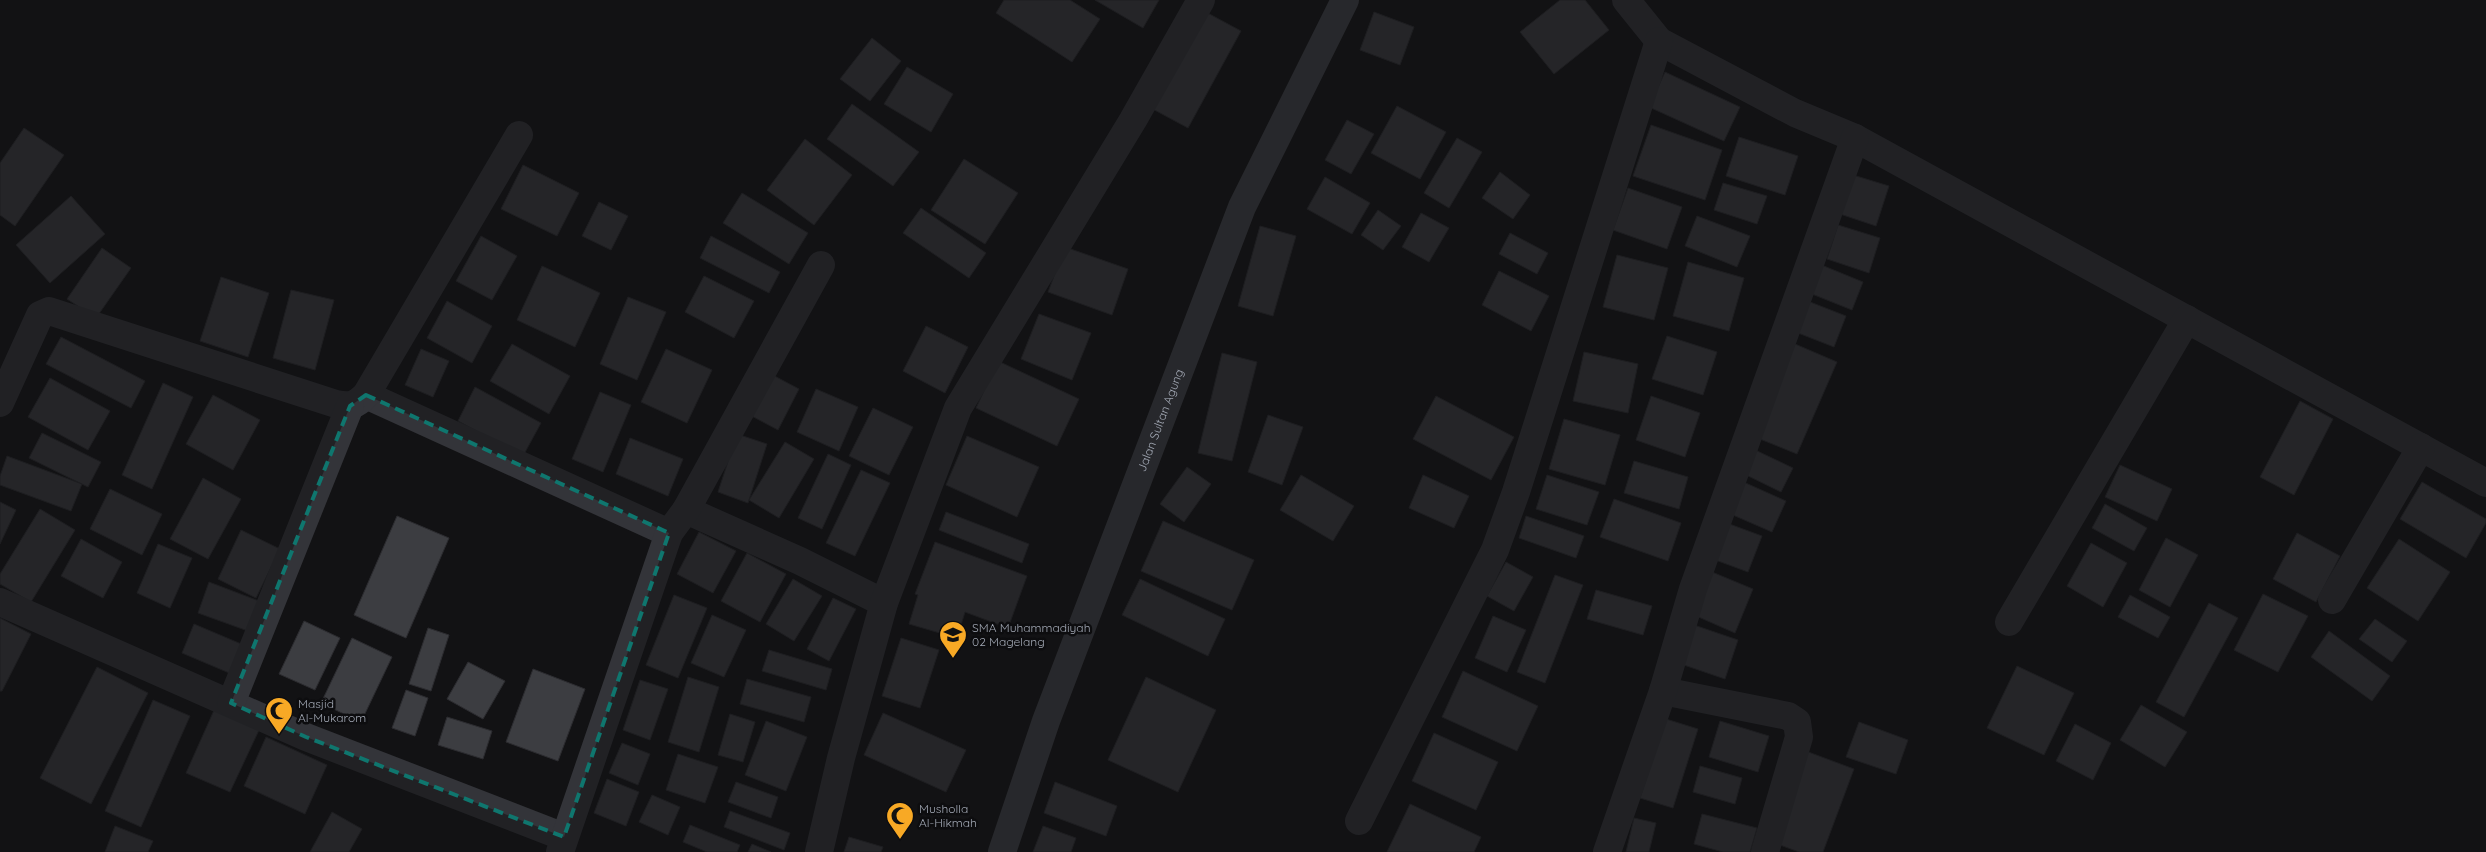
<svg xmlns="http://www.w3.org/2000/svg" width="2486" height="852" font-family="Quicksand,sans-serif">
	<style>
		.building { fill: #3c3d41; stroke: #2c2c30 }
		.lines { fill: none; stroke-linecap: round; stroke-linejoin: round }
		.street { stroke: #333439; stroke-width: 28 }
		.secondary { stroke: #414349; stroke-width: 28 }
		.marked { fill: none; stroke: #0f766e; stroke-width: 4; stroke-dasharray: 10 6; stroke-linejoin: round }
		.labels { text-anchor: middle; stroke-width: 5; stroke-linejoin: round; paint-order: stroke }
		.street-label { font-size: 12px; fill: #a3a9b5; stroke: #0d0d0f }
		.poi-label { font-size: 12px; fill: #a3a9b5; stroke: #0d0d0f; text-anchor: start }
	</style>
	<rect width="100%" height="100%" fill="#121214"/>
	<g class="building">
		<path d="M1004,0H1070L1100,19L1072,62L996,13Z"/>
		<path d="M1095,0H1159L1143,28Z"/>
		<path d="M1560,0H1585L1609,30L1554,74L1520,32Z"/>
		<path d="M1202,10L1241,31L1188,128L1149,107Z"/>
		<path d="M1374,12L1414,27L1400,65L1360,50Z"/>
		<path d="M872,38L901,61L870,101L840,79Z"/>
		<path d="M907,67L953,94L931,132L884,104Z"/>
		<path d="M1665,72L1740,107L1724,141L1649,107Z"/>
		<path d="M852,104L919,152L893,186L827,139Z"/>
		<path d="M1397,106L1446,132L1420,179L1371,153Z"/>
		<path d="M1347,120L1374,134L1351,174L1325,160Z"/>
		<path d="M1651,125L1722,150L1705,200L1633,176Z"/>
		<path d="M24,128L64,155L15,226L0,215V163Z"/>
		<path d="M1739,137L1798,156L1785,195L1726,176Z"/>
		<path d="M1457,138L1482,152L1449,208L1424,193Z"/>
		<path d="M805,139L852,175L814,225L767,190Z"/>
		<path d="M964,159L1018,193L985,244L931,210Z"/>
		<path d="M523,165L579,193L557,236L501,209Z"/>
		<path d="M1500,172L1530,195L1513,219L1482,198Z"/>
		<path d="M1853,175L1889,186L1876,226L1840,214Z"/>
		<path d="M1325,177L1370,203L1352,234L1307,209Z"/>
		<path d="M1723,183L1767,196L1757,224L1714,210Z"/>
		<path d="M1628,188L1682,207L1667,249L1613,230Z"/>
		<path d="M742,193L808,233L789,264L723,223Z"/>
		<path d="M71,196L105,234L50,283L16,245Z"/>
		<path d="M599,202L628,216L611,250L582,236Z"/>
		<path d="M921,208L986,253L969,278L903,233Z"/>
		<path d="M1378,210L1401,226L1383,250L1361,235Z"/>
		<path d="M1421,213L1449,228L1429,262L1402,247Z"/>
		<path d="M1697,216L1750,236L1737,267L1685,246Z"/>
		<path d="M1838,225L1880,238L1869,273L1827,259Z"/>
		<path d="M1260,226L1296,236L1273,316L1238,306Z"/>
		<path d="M1510,233L1548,253L1537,274L1499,254Z"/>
		<path d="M481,236L517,256L492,300L456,281Z"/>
		<path d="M711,236L780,272L769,293L700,258Z"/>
		<path d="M1065,247L1128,269L1112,315L1048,292Z"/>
		<path d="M102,248L131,268L96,318L67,299Z"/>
		<path d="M1617,255L1668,268L1654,320L1603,307Z"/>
		<path d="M1688,262L1744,278L1729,331L1673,316Z"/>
		<path d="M1819,264L1863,282L1852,310L1807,292Z"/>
		<path d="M542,266L600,293L575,347L517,320Z"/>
		<path d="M1499,271L1549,296L1531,331L1482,305Z"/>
		<path d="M704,276L754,301L734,338L685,312Z"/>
		<path d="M221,277L269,293L248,357L200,341Z"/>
		<path d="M291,290L334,300L315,370L273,358Z"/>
		<path d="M628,297L666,312L637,380L600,364Z"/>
		<path d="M1805,300L1846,316L1834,347L1793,331Z"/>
		<path d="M447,301L492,326L472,363L427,338Z"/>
		<path d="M1039,314L1091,333L1072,380L1021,359Z"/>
		<path d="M926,326L968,347L945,393L903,371Z"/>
		<path d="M1667,336L1717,352L1703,395L1652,379Z"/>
		<path d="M61,337L145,381L131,408L46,364Z"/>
		<path d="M512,344L570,376L549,414L490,381Z"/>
		<path d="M1795,344L1837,362L1797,454L1755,437Z"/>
		<path d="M421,349L449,361L433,397L405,385Z"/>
		<path d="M666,349L712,370L687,423L641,402Z"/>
		<path d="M1584,352L1638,364L1628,413L1573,401Z"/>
		<path d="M1222,353L1257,362L1232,461L1198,453Z"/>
		<path d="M998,361L1079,399L1057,446L976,408Z"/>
		<path d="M767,372L799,389L778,430L746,413Z"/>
		<path d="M50,378L110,411L88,450L28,417Z"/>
		<path d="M163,383L193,397L152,489L122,475Z"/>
		<path d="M475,387L541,423L523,456L458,421Z"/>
		<path d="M816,389L858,407L839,451L797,432Z"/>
		<path d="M600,392L631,405L603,472L572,459Z"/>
		<path d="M213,395L260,420L233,470L186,444Z"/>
		<path d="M1436,396L1514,437L1491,480L1413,439Z"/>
		<path d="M1651,396L1700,413L1685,457L1636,440Z"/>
		<path d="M2300,401L2333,419L2294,495L2260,477Z"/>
		<path d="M873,408L913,427L889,475L849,456Z"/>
		<path d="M1268,415L1303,427L1282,485L1248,472Z"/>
		<path d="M1564,419L1620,435L1605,485L1549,469Z"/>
		<path d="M42,433L101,462L88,487L29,458Z"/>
		<path d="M737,434L767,444L748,503L718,492Z"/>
		<path d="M967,436L1039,467L1017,517L946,485Z"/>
		<path d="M630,438L683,459L668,496L616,474Z"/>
		<path d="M785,442L814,459L779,518L749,500Z"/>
		<path d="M1751,448L1793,468L1781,492L1740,472Z"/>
		<path d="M828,454L851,465L822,529L798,518Z"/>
		<path d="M7,456L82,484L71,511L0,485V476Z"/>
		<path d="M1634,461L1688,477L1679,509L1624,493Z"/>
		<path d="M2120,465L2172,489L2157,521L2105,497Z"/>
		<path d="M1187,467L1211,484L1184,522L1160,504Z"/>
		<path d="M861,470L890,483L855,556L826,543Z"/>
		<path d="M1301,475L1354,506L1333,541L1280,510Z"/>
		<path d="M1423,475L1469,496L1454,528L1409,508Z"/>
		<path d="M1547,475L1599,492L1587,525L1536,509Z"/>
		<path d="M203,478L241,499L208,559L170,539Z"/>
		<path d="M1739,480L1786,501L1772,532L1726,512Z"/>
		<path d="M2422,482L2486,519V523L2466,558L2400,519Z"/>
		<path d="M110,489L162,514L142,555L90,529Z"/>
		<path d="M1614,499L1681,523L1668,561L1600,537Z"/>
		<path d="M0,502L16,510L0,544Z"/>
		<path d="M2105,504L2147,528L2134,551L2092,528Z"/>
		<path d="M40,509L75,530L31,602L0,584V574Z"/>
		<path d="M946,512L1029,544L1022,563L939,530Z"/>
		<path d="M397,516L449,538L406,638L354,615Z"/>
		<path d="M1526,516L1584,536L1576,558L1519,538Z"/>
		<path d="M1163,521L1254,560L1232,610L1141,571Z"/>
		<path d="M1724,522L1762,536L1748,572L1710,558Z"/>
		<path d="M241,530L280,549L256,598L218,579Z"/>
		<path d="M699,532L736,551L713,593L677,574Z"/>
		<path d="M2297,533L2340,556L2316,602L2273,579Z"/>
		<path d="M2166,538L2198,555L2170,607L2139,590Z"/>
		<path d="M81,539L122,562L103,598L61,576Z"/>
		<path d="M2399,539L2450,572L2418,621L2367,588Z"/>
		<path d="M935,542L1027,576L1008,628L965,612L957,638L909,624L918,595L915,594Z"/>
		<path d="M2091,543L2127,563L2103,607L2067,586Z"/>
		<path d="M158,544L192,558L170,608L137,593Z"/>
		<path d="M747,553L786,574L760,622L721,601Z"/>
		<path d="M1506,562L1533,577L1514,611L1487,596Z"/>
		<path d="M1712,572L1753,589L1735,633L1694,615Z"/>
		<path d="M1555,575L1583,585L1545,683L1517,672Z"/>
		<path d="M793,579L822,596L794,641L766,624Z"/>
		<path d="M1140,579L1225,619L1208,656L1122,615Z"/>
		<path d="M209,582L259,601L248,631L198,613Z"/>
		<path d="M1596,590L1652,606L1643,635L1587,619Z"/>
		<path d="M2263,594L2308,616L2278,672L2234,650Z"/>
		<path d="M674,595L707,608L678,678L646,665Z"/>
		<path d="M2130,595L2170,617L2158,638L2118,617Z"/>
		<path d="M833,598L856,609L829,661L807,649Z"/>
		<path d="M2209,603L2238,618L2184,717L2156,702Z"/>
		<path d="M712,615L746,630L724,677L691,663Z"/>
		<path d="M1493,616L1526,630L1507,672L1475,658Z"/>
		<path d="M0,618L31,634L2,691H0Z"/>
		<path d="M2375,619L2407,641L2392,662L2359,639Z"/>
		<path d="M304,621L340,638L315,690L279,674Z"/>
		<path d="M194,624L246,646L234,675L182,653Z"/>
		<path d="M1694,625L1738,640L1725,679L1681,664Z"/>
		<path d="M428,628L449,635L431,691L409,684Z"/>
		<path d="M2329,631L2390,676L2372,701L2311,657Z"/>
		<path d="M352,638L392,657L361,722L321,703Z"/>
		<path d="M901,638L939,650L920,708L882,696Z"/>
		<path d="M769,650L832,669L826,690L762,671Z"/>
		<path d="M468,662L505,681L483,719L447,699Z"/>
		<path d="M2017,666L2074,693L2044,755L1987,728Z"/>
		<path d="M97,667L148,693L91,804L40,778Z"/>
		<path d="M533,669L585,689L558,761L506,742Z"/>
		<path d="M1463,671L1538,706L1517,751L1442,717Z"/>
		<path d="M688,677L719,687L699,752L668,742Z"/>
		<path d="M1146,677L1216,710L1178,792L1108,760Z"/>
		<path d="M747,679L811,697L804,722L740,704Z"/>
		<path d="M640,680L668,689L650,740L623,730Z"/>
		<path d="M406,690L428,698L415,736L392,728Z"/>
		<path d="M153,700L190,716L141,827L105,811Z"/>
		<path d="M2141,705L2187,732L2165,767L2120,740Z"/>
		<path d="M215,708L260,728L230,792L186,773Z"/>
		<path d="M883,713L966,750L946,792L864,755Z"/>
		<path d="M730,714L755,722L743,762L718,755Z"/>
		<path d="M447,717L492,731L483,759L438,745Z"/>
		<path d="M1666,719L1698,729L1673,808L1640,798Z"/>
		<path d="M766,721L807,737L786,791L745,775Z"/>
		<path d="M1720,721L1769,736L1758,772L1709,757Z"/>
		<path d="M1859,722L1908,740L1896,774L1846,757Z"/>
		<path d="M2075,724L2111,743L2093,780L2056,761Z"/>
		<path d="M1434,733L1498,762L1476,810L1412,781Z"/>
		<path d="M266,737L327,765L305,814L244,786Z"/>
		<path d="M622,743L650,754L638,785L609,773Z"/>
		<path d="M1803,750L1854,769L1823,852H1799L1769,841Z"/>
		<path d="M678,754L718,767L705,803L666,790Z"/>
		<path d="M1700,766L1742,778L1735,804L1693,792Z"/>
		<path d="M607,779L639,792L626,826L594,813Z"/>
		<path d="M736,782L778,797L771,818L728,802Z"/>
		<path d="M1055,782L1117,806L1106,836L1044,813Z"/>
		<path d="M652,795L680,807L668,835L639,822Z"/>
		<path d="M1410,804L1481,837L1474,852H1387Z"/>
		<path d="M730,811L790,833L784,850L724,827Z"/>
		<path d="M332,812L362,829L349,852H310Z"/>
		<path d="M1702,814L1757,828L1750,852H1723L1694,844Z"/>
		<path d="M1634,818L1656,823L1649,852H1626Z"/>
		<path d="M690,825L740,845L737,852H707L683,842Z"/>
		<path d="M115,826L153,841L148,852H105Z"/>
		<path d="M1043,826L1076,838L1071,852H1033Z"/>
		<path d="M849,837L883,847L881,852H844Z"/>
		<path d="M752,844L771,852H748Z"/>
	</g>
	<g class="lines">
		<g class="street">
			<path d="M1626,0L1659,41L1795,113L1855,138L2486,483"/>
			<path d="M366,395L669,533"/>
			<path d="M0,403L40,315L49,311L336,404C351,407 356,405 366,395L519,135"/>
			<path d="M686,510L800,561L884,603"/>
			<path d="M2332,600L2421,447"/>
			<path d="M0,602L306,737L564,837"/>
			<path d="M2009,622L2187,319"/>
			<path d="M1663,691L1788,716L1797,722L1799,737L1765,852"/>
			<path d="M231,703L350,406"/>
			<path d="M1359,821L1495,550L1516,492L1659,41"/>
			<path d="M560,852L669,533L686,510L821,265"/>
			<path d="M819,852L841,758L884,603L958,408L1133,120L1201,0"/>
			<path d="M1607,852L1663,691L1693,589L1855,138"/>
		</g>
		<path class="secondary" id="s1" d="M1002,852L1046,721L1242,207L1345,0"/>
	</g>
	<path d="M0 0H2486V852H0ZM366,395L669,533L564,837L306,737L231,703L350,406Z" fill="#121214" fill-opacity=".55" fill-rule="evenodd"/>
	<path class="marked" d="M366,395L669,533L564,837L306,737L231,703L350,406Z"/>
	<defs>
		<symbol id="school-pin" viewBox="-11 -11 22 30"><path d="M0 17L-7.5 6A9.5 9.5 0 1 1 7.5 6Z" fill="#f8a925" stroke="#0d0d0f"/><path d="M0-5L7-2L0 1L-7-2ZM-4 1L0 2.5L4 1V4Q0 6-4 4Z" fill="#111"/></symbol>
		<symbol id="mosque-pin" viewBox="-11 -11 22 30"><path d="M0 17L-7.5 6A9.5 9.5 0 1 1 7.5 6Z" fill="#f8a925" stroke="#0d0d0f"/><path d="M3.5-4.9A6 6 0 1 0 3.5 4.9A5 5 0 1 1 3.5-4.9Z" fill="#111"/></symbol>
	</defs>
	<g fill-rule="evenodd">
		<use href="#school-pin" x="937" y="619" width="32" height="43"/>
		<use href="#mosque-pin" x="263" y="695" width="32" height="43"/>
		<use href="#mosque-pin" x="884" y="800" width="32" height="43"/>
	</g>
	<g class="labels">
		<g class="street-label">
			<text dy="4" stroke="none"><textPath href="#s1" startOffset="460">Jalan Sultan Agung</textPath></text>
		</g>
		<g class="poi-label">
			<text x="972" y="632">SMA Muhammadiyah<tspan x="972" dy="14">02 Magelang</tspan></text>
			<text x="298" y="708">Masjid<tspan x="298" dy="14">Al-Mukarom</tspan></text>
			<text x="919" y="813">Musholla<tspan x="919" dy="14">Al-Hikmah</tspan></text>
		</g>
	</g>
</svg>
